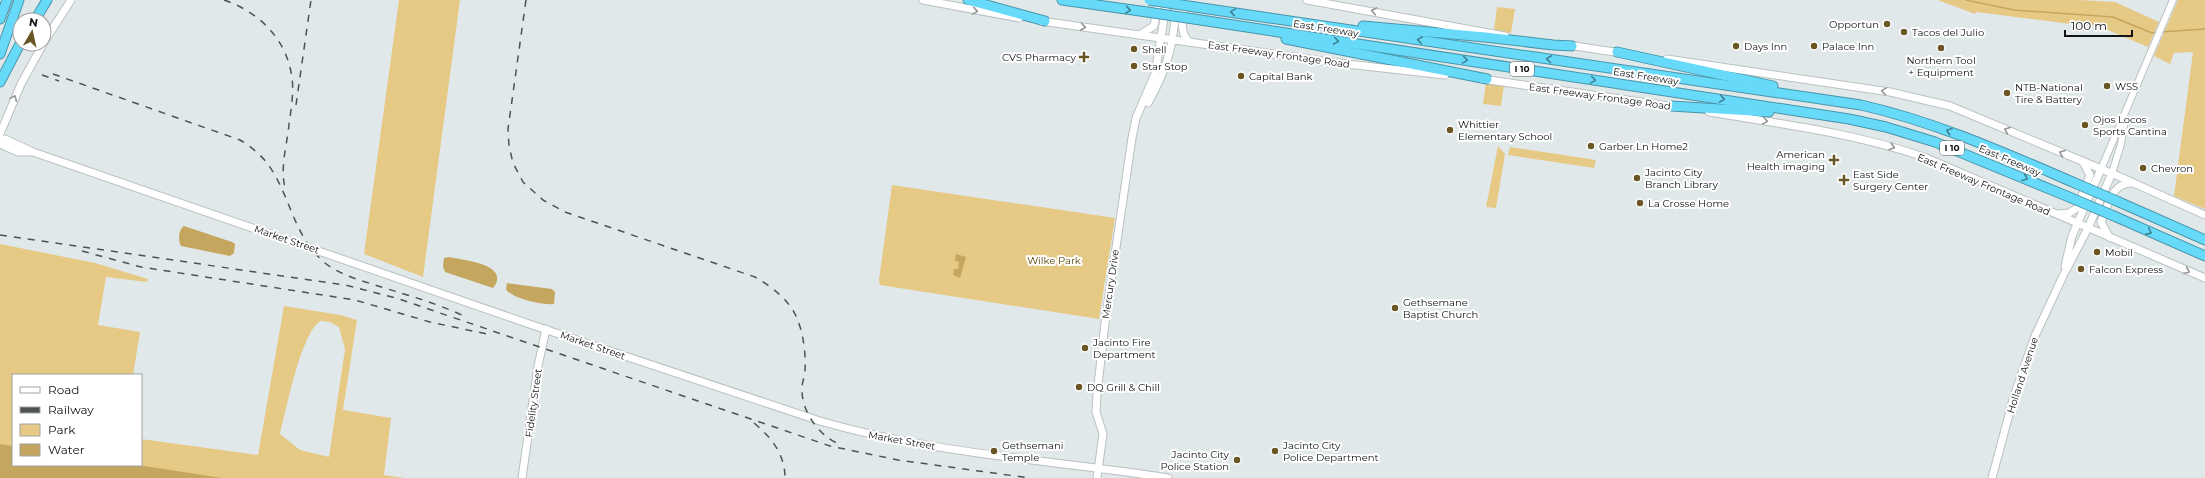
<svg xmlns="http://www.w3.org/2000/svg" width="2205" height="478" font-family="Montserrat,sans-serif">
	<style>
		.green { fill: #e7c986; fill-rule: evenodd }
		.water { fill: #c5a65e }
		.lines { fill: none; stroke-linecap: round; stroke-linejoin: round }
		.stream { stroke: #c5a65e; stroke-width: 1.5 }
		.tertiary-casing { stroke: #bac1c3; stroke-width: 8 }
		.secondary-casing { stroke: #bac1c3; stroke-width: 9 }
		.motorway-casing { stroke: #4994a9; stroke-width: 11 }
		.tertiary { stroke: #fff; stroke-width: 6 }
		.secondary { stroke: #fff; stroke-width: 7 }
		.motorway { stroke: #67daf9; stroke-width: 9 }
		.rail { stroke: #4e5253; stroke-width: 1.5; stroke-dasharray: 7 7; stroke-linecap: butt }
		.motorway-bridge-casing { stroke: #4994a9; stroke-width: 11; stroke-linecap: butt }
		.motorway-bridge { stroke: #67daf9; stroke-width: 9 }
		.oneway { stroke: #408092 }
		.oneway2 { stroke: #949595 }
		.poi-dot { fill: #6a5524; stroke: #fff; stroke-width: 1.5 }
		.labels { text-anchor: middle; stroke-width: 4; stroke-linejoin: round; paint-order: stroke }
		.shield { fill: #fff; stroke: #585a5a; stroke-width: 1 }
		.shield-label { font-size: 9px; font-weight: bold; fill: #111314 }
		.poi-label { font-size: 10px; fill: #111314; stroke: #fff; text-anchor: start }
		.street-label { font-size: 10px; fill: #111314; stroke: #fff }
		.park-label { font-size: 10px; fill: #594409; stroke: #fff }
	</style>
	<rect width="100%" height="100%" fill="#e1e8ea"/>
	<g class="green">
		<path d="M399,0H460L423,277L364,254Z"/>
		<path d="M1938,0H2080L2115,2L2159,22L2148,47L2096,25L2071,24L1976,12L1975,14Z"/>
		<path d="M2178,0H2205V209L2174,196L2193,52L2174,53L2170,64L2154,56Z"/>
		<path d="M1497,7L1515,9L1511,33L1494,30Z"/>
		<path d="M1486,83L1504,85L1501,106L1483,104Z"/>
		<path d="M1498,146L1505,154L1496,208L1486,207Z"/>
		<path d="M1510,147L1596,160L1594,168L1508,155Z"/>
		<path d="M892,185L1115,218L1099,319L880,285L879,280Z"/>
		<path d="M0,244L95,263L148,279L147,282L106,277L98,325L140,332L133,375H13V465H141V439L258,455L284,306L340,315L357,320L343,410L391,418L384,475L405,478H0ZM320,321L330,322L339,327L345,349L329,457L300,450L280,434C287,408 300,336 320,321Z"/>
	</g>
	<g class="water">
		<path d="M184,226L232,242L235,244L234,253L230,256L181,246C178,241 178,230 184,226Z"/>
		<path d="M956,254L966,257L960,278L953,275L954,269H958L959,262L955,261Z"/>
		<path d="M449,257C462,260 512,264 493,288L445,272L443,266L444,258Z"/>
		<path d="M507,283L552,289L555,292L554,304C544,306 510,298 506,289Z"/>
		<path d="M0,444L13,446V465H138L222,478H0Z"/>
	</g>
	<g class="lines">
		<g class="stream">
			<path d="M1966,0L2014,10L2113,17L2152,33L2158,32"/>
			<path d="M2161,32L2205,29"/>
		</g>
		<defs>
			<g id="tertiary">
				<path d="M2101,169L2173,0"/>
				<path d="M2112,173L2121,144L2125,119"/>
			</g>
			<g id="secondary">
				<path d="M923,0L1019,18"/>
				<path d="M1186,0C1182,13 1179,32 1189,42"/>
				<path d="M1307,0L1505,36"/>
				<path d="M1041,21L1329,62L1445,75"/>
				<path d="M1139,35L1154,26L1159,0"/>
				<path d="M44,42L71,0"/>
				<path d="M1568,45L1621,53"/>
				<path d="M1667,59L1890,92L1950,106L2118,176L2205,215"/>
				<path d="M1482,79L1675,107"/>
				<path d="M1148,103C1170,64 1173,44 1177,0"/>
				<path d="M1709,112C1782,124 1854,133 1924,157L2205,278"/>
				<path d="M0,134L21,84L43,44"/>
				<path d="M0,140L5,139L33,152L535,326L820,421C933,454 1053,460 1168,478"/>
				<path d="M0,144L18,152H30"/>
				<path d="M2058,214L2069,213L2077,208L2090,175L2083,162"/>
				<path d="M2109,237L2101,222C2108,206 2111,183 2132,183"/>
				<path d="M2065,266L2072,236L2101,169"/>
				<path d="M522,478L538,366L546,329"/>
				<path d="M1097,478L1103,434L1096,412L1097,394L1105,323L1132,138L1136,118L1155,74L1167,0"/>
				<path d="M1992,478L2014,396L2035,336L2063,276L2088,228L2112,173"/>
			</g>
			<g id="motorway">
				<path d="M968,0L1045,21"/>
				<path d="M1062,0L1147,12"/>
				<path d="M1195,7L1861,105C1936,122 2005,153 2075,183"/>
				<path d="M0,19L7,0"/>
				<path d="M1194,19L1849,119L1886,127L1935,142L2069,197"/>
				<path d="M35,20L47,0"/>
				<path d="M1363,26L1485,37L1553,45L1572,46"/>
				<path d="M1286,39L1487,79"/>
				<path d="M1617,52L1773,86"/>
				<path d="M0,54L19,0"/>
				<path d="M0,82L20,44"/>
				<path d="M1671,106L1769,112"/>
				<path d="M2119,202L2205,240"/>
				<path d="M2114,216L2205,256"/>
			</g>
		</defs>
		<use href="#tertiary" class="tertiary-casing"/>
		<use href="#secondary" class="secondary-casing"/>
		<use href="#motorway" class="motorway-casing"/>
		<use href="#tertiary" class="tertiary"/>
		<use href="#secondary" class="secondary"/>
		<use href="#motorway" class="motorway"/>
		<g class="rail">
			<path d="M224,0C259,12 287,39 292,78C294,92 291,111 289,124C287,146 280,166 285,188"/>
			<path d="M526,0L508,129L509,146L513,163L523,182L543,200L565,212L755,277C770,286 786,297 795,314C803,330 806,352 805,370C805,376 802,382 802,388C801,411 819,436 839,444"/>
			<path d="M53,74L240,140C250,146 260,154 267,163C291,195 292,235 325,263C340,275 360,280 378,286C407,295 436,303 464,316"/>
			<path d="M42,75L59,81"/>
			<path d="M296,105L311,0"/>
			<path d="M0,235L345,285L396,298L830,446L898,460L1030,478"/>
			<path d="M82,251L141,267L355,300L430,322L487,334"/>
			<path d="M754,423C771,437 785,454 785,478"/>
		</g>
		<defs>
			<g id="motorway-bridge">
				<path d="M1149,0L1195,7"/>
				<path d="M1147,12L1194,19"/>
				<path d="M2075,183L2119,202"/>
				<path d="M2069,197L2114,216"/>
			</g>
		</defs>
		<use href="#motorway-bridge" class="motorway-bridge-casing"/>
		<use href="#motorway-bridge" class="motorway-bridge"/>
	</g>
	<defs><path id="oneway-chevron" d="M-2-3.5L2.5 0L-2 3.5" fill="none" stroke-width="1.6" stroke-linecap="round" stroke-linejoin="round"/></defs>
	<g class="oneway">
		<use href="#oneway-chevron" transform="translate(1128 10) rotate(8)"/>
		<use href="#oneway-chevron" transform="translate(1233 12) rotate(-171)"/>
		<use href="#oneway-chevron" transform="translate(1420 40) rotate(-172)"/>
		<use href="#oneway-chevron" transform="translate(1336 41) rotate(9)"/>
		<use href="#oneway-chevron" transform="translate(1549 59) rotate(-172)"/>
		<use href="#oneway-chevron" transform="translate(1465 60) rotate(9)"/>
		<use href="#oneway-chevron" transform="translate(1593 80) rotate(9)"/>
		<use href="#oneway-chevron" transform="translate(1722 99) rotate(9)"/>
		<use href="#oneway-chevron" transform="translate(1949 131) rotate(-160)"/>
		<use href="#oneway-chevron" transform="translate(2025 178) rotate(23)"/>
		<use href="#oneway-chevron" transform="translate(2149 232) rotate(24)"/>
	</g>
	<g class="oneway2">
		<use href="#oneway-chevron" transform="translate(975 11) rotate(9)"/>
		<use href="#oneway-chevron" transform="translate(1374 11) rotate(-169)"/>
		<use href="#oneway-chevron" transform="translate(1083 27) rotate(8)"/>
		<use href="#oneway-chevron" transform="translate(1884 91) rotate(-171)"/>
		<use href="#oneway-chevron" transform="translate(14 98) rotate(-66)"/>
		<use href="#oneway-chevron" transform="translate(1765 121) rotate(9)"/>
		<use href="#oneway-chevron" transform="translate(2007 130) rotate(-158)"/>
		<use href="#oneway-chevron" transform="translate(1892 147) rotate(18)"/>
		<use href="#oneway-chevron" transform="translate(2062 153) rotate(-158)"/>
		<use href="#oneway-chevron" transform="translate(2187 271) rotate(22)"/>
	</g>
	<g class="poi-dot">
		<circle cx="1887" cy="24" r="4"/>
		<circle cx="1904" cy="32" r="4"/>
		<circle cx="1736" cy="46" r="4"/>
		<circle cx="1814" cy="46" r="4"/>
		<circle cx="1941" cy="48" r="4"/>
		<circle cx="1134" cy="49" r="4"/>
		<path d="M1082 51h4v4h4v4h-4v4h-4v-4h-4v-4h4z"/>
		<circle cx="1134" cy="66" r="4"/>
		<circle cx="1241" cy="76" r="4"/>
		<circle cx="2107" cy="86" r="4"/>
		<circle cx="2007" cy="93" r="4"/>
		<circle cx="2085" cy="125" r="4"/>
		<circle cx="1450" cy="130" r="4"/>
		<circle cx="1591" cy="146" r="4"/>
		<path d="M1832 154h4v4h4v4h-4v4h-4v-4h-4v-4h4z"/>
		<circle cx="2143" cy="168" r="4"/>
		<circle cx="1637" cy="178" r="4"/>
		<path d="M1842 174h4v4h4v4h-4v4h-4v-4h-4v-4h4z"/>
		<circle cx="1640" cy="203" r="4"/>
		<circle cx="2097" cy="252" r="4"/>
		<circle cx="2081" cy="269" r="4"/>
		<circle cx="1395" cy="308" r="4"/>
		<circle cx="1085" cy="348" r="4"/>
		<circle cx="1079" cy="387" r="4"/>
		<circle cx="994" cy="451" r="4"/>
		<circle cx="1275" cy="451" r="4"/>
		<circle cx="1237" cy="460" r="4"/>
	</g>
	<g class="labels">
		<g class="shield">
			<rect x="1510" y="62" width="24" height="14" rx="3"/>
			<rect x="1940" y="141" width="24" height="14" rx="3"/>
		</g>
		<g class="shield-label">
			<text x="1522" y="72">I 10</text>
			<text x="1952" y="151">I 10</text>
		</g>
		<g class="poi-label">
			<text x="1879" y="28" text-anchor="end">Opportun</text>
			<text x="1912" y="36">Tacos del Julio</text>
			<text x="1744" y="50">Days Inn</text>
			<text x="1822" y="50">Palace Inn</text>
			<text x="1142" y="53">Shell</text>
			<text x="1076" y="61" text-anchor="end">CVS Pharmacy</text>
			<text x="1941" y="64" text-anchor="middle">Northern Tool<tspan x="1941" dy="12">+ Equipment</tspan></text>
			<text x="1142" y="70">Star Stop</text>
			<text x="1249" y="80">Capital Bank</text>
			<text x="2115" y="90">WSS</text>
			<text x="2015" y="91">NTB-National<tspan x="2015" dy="12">Tire &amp; Battery</tspan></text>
			<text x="2093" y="123">Ojos Locos<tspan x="2093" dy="12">Sports Cantina</tspan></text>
			<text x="1458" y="128">Whittier<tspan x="1458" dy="12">Elementary School</tspan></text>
			<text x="1599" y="150">Garber Ln Home2</text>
			<text x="1825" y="158" text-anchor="end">American<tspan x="1825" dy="12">Health imaging</tspan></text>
			<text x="2151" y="172">Chevron</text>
			<text x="1645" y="176">Jacinto City<tspan x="1645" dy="12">Branch Library</tspan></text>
			<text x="1853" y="178">East Side<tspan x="1853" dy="12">Surgery Center</tspan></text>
			<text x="1648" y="207">La Crosse Home</text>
			<text x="2105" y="256">Mobil</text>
			<text x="2089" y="273">Falcon Express</text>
			<text x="1403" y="306">Gethsemane<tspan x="1403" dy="12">Baptist Church</tspan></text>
			<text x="1093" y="346">Jacinto Fire<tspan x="1093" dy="12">Department</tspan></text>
			<text x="1087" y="391">DQ Grill &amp; Chill</text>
			<text x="1002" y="449">Gethsemani<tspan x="1002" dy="12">Temple</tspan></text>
			<text x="1283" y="449">Jacinto City<tspan x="1283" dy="12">Police Department</tspan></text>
			<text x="1229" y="458" text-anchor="end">Jacinto City<tspan x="1229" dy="12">Police Station</tspan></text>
		</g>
		<g class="street-label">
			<text transform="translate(1326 28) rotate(9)" y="4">East Freeway</text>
			<text transform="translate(1279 54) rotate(8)" y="4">East Freeway Frontage Road</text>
			<text transform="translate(1646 76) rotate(9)" y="4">East Freeway</text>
			<text transform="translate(1600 96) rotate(8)" y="4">East Freeway Frontage Road</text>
			<text transform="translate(2010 160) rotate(23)" y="4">East Freeway</text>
			<text transform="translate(1984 184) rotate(23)" y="4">East Freeway Frontage Road</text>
			<text transform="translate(287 239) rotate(19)" y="4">Market Street</text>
			<text transform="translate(1110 284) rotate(-82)" y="4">Mercury Drive</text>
			<text transform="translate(593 345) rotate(19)" y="4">Market Street</text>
			<text transform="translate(2022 375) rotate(-72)" y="4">Holland Avenue</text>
			<text transform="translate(533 403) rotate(-82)" y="4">Fidelity Street</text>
			<text transform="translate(902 440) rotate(10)" y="4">Market Street</text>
		</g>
		<g class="park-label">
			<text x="1054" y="264">Wilke Park</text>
		</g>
	</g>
	<rect x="12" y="374" width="130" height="92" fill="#ffffff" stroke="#a0a1a1"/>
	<rect x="20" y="387" width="20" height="6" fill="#ffffff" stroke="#a0a1a1"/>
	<text x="48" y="394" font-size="12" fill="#111314">Road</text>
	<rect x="20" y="407" width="20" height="6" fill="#4e5253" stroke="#a0a1a1"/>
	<text x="48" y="414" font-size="12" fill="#111314">Railway</text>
	<rect x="20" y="424" width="20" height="12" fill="#e7c986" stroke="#a0a1a1"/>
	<text x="48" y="434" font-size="12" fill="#111314">Park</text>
	<rect x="20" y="444" width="20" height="12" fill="#c5a65e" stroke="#a0a1a1"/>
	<text x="48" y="454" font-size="12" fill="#111314">Water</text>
	<g transform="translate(32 32) rotate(9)"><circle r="19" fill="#ffffff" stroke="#a0a1a1"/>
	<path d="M0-3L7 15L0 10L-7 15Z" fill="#6a5524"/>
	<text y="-6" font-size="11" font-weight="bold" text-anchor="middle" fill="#111314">N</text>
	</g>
	<path d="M2065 30v6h67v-6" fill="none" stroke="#111314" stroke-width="2"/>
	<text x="2071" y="30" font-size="12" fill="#111314" stroke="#ffffff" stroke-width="3" paint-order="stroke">100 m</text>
</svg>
